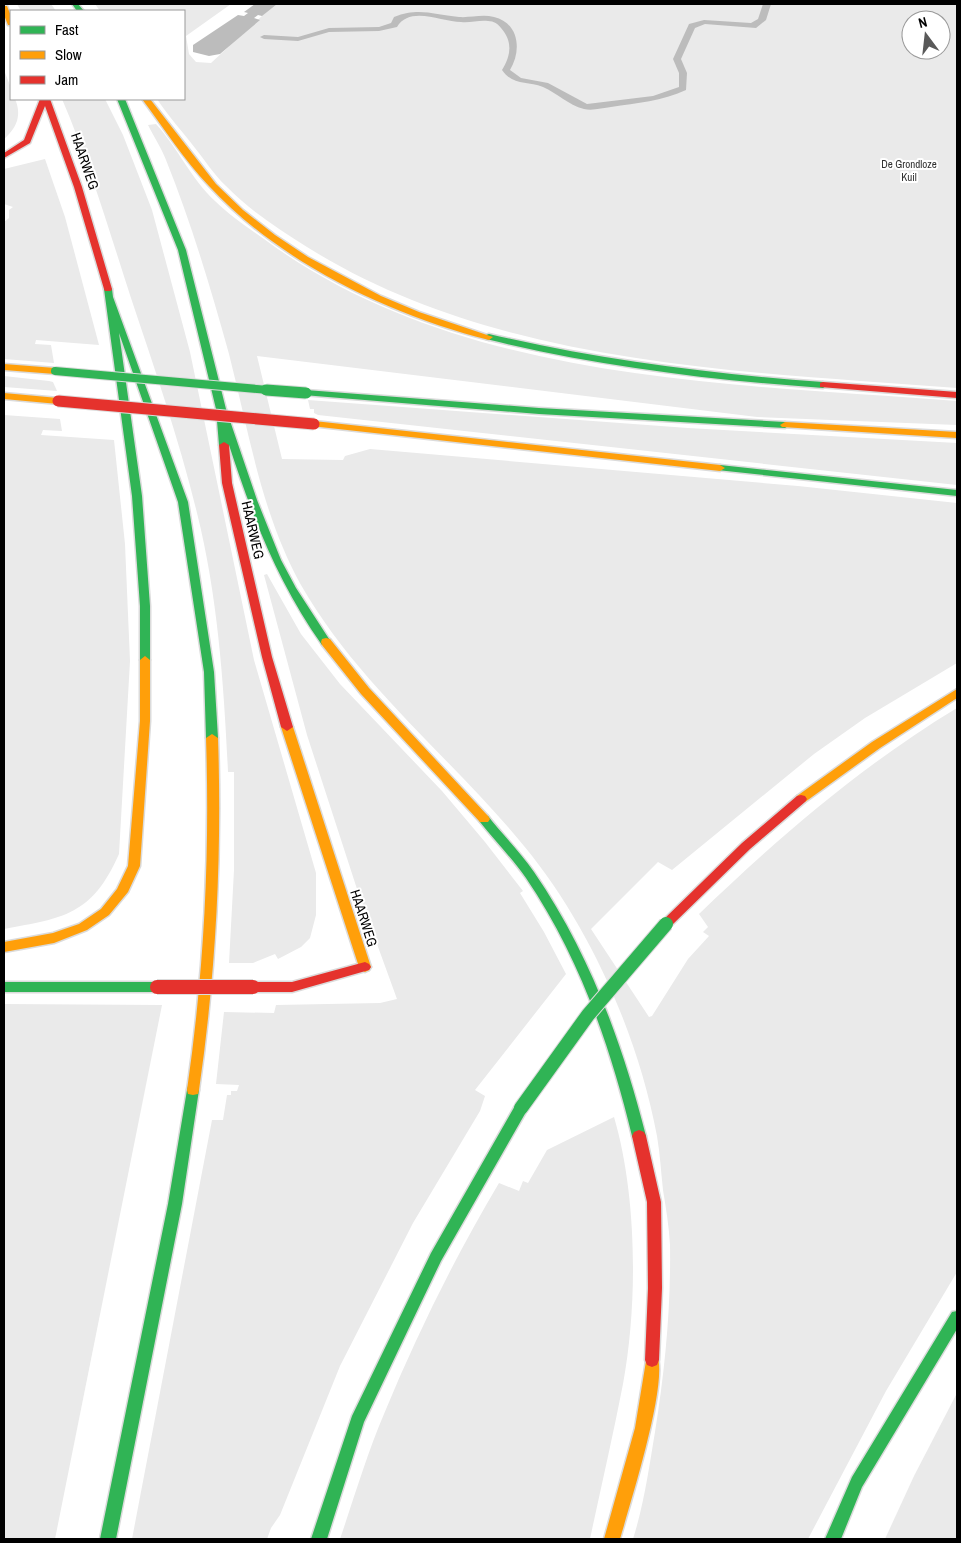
<svg xmlns="http://www.w3.org/2000/svg" width="961" height="1543" font-family="'Archivo Narrow',sans-serif">
	<style>
		.green { fill: #eaeaea; fill-rule: evenodd }
		.water { fill: #bcbcbc }
		.lines { fill: none; stroke-linecap: round; stroke-linejoin: round }
		.stream { fill: #bcbcbc; fill-rule: evenodd }
		.fast-casing { stroke: #dbdbdb; stroke-width: 3 }
		.slow-casing { stroke: #dbdbdb; stroke-width: 3 }
		.jam-casing { stroke: #dbdbdb; stroke-width: 3 }
		.fast { fill: #30b455; fill-rule: evenodd }
		.slow { fill: #ff9f0a; fill-rule: evenodd }
		.jam { fill: #e5322d; fill-rule: evenodd }
		.fast-bridge-far2-casing { stroke: #dbdbdb; stroke-width: 10; stroke-linecap: butt }
		.fast-bridge-far1-casing { stroke: #dbdbdb; stroke-width: 13; stroke-linecap: butt }
		.fast-bridge-casing { stroke: #dbdbdb; stroke-width: 16; stroke-linecap: butt }
		.jam-bridge-far1-casing { stroke: #dbdbdb; stroke-width: 13; stroke-linecap: butt }
		.jam-bridge-casing { stroke: #dbdbdb; stroke-width: 16; stroke-linecap: butt }
		.fast-bridge-far2 { stroke: #30b455; stroke-width: 8 }
		.fast-bridge-far1 { stroke: #30b455; stroke-width: 11 }
		.fast-bridge { stroke: #30b455; stroke-width: 14 }
		.jam-bridge-far1 { stroke: #e5322d; stroke-width: 11 }
		.jam-bridge { stroke: #e5322d; stroke-width: 14 }
		.labels { text-anchor: middle; stroke-width: 4; stroke-linejoin: round; paint-order: stroke }
		.far-park-label { font-size: 11px; fill: #303030; stroke: #fff }
		.street-label { font-size: 14px; fill: #000; stroke: #fff }
	</style>
	<rect width="100%" height="100%" fill="#fff"/>
	<g class="green">
		<path d="M17,4H51L56,11H21Z"/>
		<path d="M95,4H231L186,36L189,54L196,62L211,63L275,4H957V388C740,371 497,366 307,247C279,229 250,211 226,186C214,175 205,160 195,148C183,132 168,116 157,99H184V11H100ZM911,20H941V50H911Z"/>
		<path d="M4,70L11,88V99H15C22,115 17,128 4,139Z"/>
		<path d="M62,99H105L123,135L152,210L190,352L254,660L316,873V915L310,938L301,947L278,959L275,954L253,963H229L234,870V772H228C224,686 218,597 197,513C179,439 154,367 130,295C109,230 89,162 62,99Z"/>
		<path d="M156,124C178,148 191,179 215,201C229,215 247,227 264,239C459,383 725,383 957,401V425L757,417L257,356L282,459L343,460L345,456L370,449L798,486L957,503V663L865,718L814,754L672,870L658,862L591,929L649,1017L652,1016L688,959L709,936L703,932L708,927L699,914C779,837 861,766 957,708V1272L886,1391L808,1539H633C644,1504 649,1468 655,1432C665,1370 671,1307 670,1245C669,1227 666,1208 663,1190C661,1172 660,1154 657,1136C638,1035 590,926 524,846C452,758 358,685 301,585C261,513 249,432 229,354C211,289 191,222 166,160C161,147 154,137 148,125Z"/>
		<path d="M45,159L65,217L99,345L36,340L35,344L51,345L54,363L4,359V222L9,218V210L13,207L4,204V169Z"/>
		<path d="M4,376L49,381L53,382L57,391L4,387Z"/>
		<path d="M308,400L688,428L957,443V485L318,415L314,413V409H310Z"/>
		<path d="M4,415L60,419L62,431L43,430L41,435L114,440L125,544L130,661L119,854C92,915 64,918 4,929Z"/>
		<path d="M267,574L301,634L340,684L442,791L485,842L523,891L520,893L544,932L566,974L475,1090L485,1096L480,1111L413,1223L340,1366L280,1515L271,1528L267,1539H132L212,1120H223L227,1095H231V1091H237L239,1085L216,1084L224,1012L274,1013L276,1005L380,1003L397,999L357,889L307,735L264,575Z"/>
		<path d="M4,1004L162,1005L55,1539H4Z"/>
		<path d="M614,1117C637,1195 638,1303 623,1384C613,1436 601,1487 590,1539H340C354,1498 367,1454 384,1414C417,1334 455,1257 499,1183L519,1191L523,1181L528,1183L547,1150Z"/>
		<path d="M957,1393V1539H885L914,1476Z"/>
	</g>
	<path class="water" d="M255,4H277L262,16L258,15L254,18L260,20L220,54L209,56L193,52V45L238,15L244,16L248,13L244,12Z"/>
	<g class="lines">
		<path class="stream" d="M763,4H771L766,20L756,28L705,24L695,28L681,59L687,73L686,90C662,101 637,103 611,107C603,108 592,111 584,109C568,105 557,93 543,87C527,81 513,86 502,70C511,55 513,42 501,28C498,24 494,21 488,21C479,20 470,23 461,22C442,22 410,5 397,27L379,31L329,32L298,41L264,39L260,37L264,35L298,37L329,28L379,27L391,23L394,17C420,7 433,15 459,17C470,18 482,14 494,17C519,23 522,50 510,70L521,78L548,83L587,104L653,96L679,87V73L673,59L689,24L704,20L751,23L758,19Z"/>
		<defs>
			<g id="fast">
				<path d="M72,4H78L84,11H77Z"/>
				<path d="M117,99H125L186,250L226,409L257,500L281,560L296,588L331,642L330,645H322C277,581 253,518 229,445L224,448L219,445L216,409L178,250Z"/>
				<path d="M108,286L112,289L113,297L188,502L214,672L218,738L212,742L206,738L204,672L178,502L119,333L142,496L150,606V660L145,664L140,660V606L132,496L104,289Z"/>
				<path d="M489,334C599,360 710,374 823,382L828,385L823,388C709,380 597,366 486,339V335Z"/>
				<path d="M306,390L539,408L785,422L790,425L785,428L539,414L303,395V391Z"/>
				<path d="M720,465L957,490V496L717,470L715,468L717,466Z"/>
				<path d="M484,815L488,816C503,835 520,852 534,872C589,952 622,1042 646,1136L644,1140L639,1142L634,1140L632,1136C610,1045 579,956 526,878C512,858 495,841 480,822L478,819L480,816Z"/>
				<path d="M4,982H157L161,983L163,987L161,991L157,992H4Z"/>
				<path d="M193,1085L198,1086L199,1090L182,1204L116,1539H100L168,1204L187,1090L188,1086Z"/>
				<path d="M521,1102L526,1104L528,1108L526,1112L441,1261L364,1422L327,1539H311L352,1416L431,1253L516,1104Z"/>
				<path d="M957,1311V1329L862,1487L841,1539H825L852,1477L952,1312Z"/>
			</g>
			<g id="slow">
				<path d="M4,6H7L11,16V25H8L4,15Z"/>
				<path d="M142,99H150L216,184L243,210L275,235L308,257L381,296L419,312L493,337L489,340C390,315 279,262 209,186C184,160 164,128 142,99Z"/>
				<path d="M4,364L55,368L60,371L55,374L4,370Z"/>
				<path d="M4,393L58,398L63,401L58,404L4,399Z"/>
				<path d="M314,421L720,465L725,468L720,471L311,426V422Z"/>
				<path d="M785,422L957,432V438L782,427L780,425Z"/>
				<path d="M326,638L330,639L369,688L488,816L490,819L488,822H480L361,694L322,645L321,642L322,639Z"/>
				<path d="M145,656L150,660V721L140,866L128,892L109,915L87,930L54,943L4,952V942L53,933L79,924L101,909L117,889L128,866L140,721V660Z"/>
				<path d="M957,689V698L880,748L805,802H797L795,799L797,796L872,742Z"/>
				<path d="M287,723L293,727L371,967L369,970L365,972L361,970L359,967L281,727Z"/>
				<path d="M212,734L218,738C222,856 216,973 199,1090L198,1094L193,1095L188,1094L187,1090C204,973 210,856 206,738Z"/>
				<path d="M652,1353L657,1355C669,1382 629,1507 620,1539H604L635,1428L647,1355Z"/>
			</g>
			<g id="jam">
				<path d="M40,99H50L82,187L112,289L111,291H105L104,289L74,187L45,106L30,143L4,158V153L24,140Z"/>
				<path d="M823,382L957,392V398L820,387V383Z"/>
				<path d="M224,442L229,445L232,483L272,657L293,727L287,731L281,727L262,657L222,483L219,445Z"/>
				<path d="M801,795L805,796L807,799L805,802L750,849L670,927H662L660,924L662,921L742,843L797,796Z"/>
				<path d="M365,962L369,964L371,967L369,970L292,992H253L249,991L247,987L249,983L253,982H292Z"/>
				<path d="M639,1130L644,1132L646,1136L661,1202L662,1288L659,1360L657,1365L652,1367L647,1365L645,1360L648,1288L647,1202L632,1136L634,1132Z"/>
			</g>
		</defs>
		<use href="#fast" class="fast-casing"/>
		<use href="#slow" class="slow-casing"/>
		<use href="#jam" class="jam-casing"/>
		<use href="#fast" class="fast"/>
		<use href="#slow" class="slow"/>
		<use href="#jam" class="jam"/>
		<defs>
			<path id="fast-bridge-far2" d="M55,371L280,391"/>
			<path id="fast-bridge-far1" d="M266,390L306,393"/>
			<path id="fast-bridge" d="M521,1108L588,1015L666,924"/>
			<path id="jam-bridge-far1" d="M58,401L314,424"/>
			<path id="jam-bridge" d="M157,987H253"/>
		</defs>
		<use href="#fast-bridge-far2" class="fast-bridge-far2-casing"/>
		<use href="#fast-bridge-far1" class="fast-bridge-far1-casing"/>
		<use href="#fast-bridge" class="fast-bridge-casing"/>
		<use href="#jam-bridge-far1" class="jam-bridge-far1-casing"/>
		<use href="#jam-bridge" class="jam-bridge-casing"/>
		<use href="#fast-bridge-far2" class="fast-bridge-far2"/>
		<use href="#fast-bridge-far1" class="fast-bridge-far1"/>
		<use href="#fast-bridge" class="fast-bridge"/>
		<use href="#jam-bridge-far1" class="jam-bridge-far1"/>
		<use href="#jam-bridge" class="jam-bridge"/>
	</g>
	<g class="labels">
		<g class="far-park-label">
			<text x="909" y="168">De Grondloze<tspan x="909" dy="13">Kuil</tspan></text>
		</g>
		<g class="street-label">
			<text transform="translate(85 161) rotate(71)" y="5">HAARWEG</text>
			<text transform="translate(253 530) rotate(77)" y="5">HAARWEG</text>
			<text transform="translate(364 918) rotate(72)" y="5">HAARWEG</text>
		</g>
	</g>
	<rect width="961" height="1543" fill="none" stroke="#000000" stroke-width="10"/>
	<rect x="10" y="10" width="175" height="90" fill="#ffffff" stroke="#999999"/>
	<rect x="20" y="26" width="25" height="8" fill="#30b455" stroke="#999999"/>
	<text x="55" y="35" font-size="15" fill="#000000">Fast</text>
	<rect x="20" y="51" width="25" height="8" fill="#ff9f0a" stroke="#999999"/>
	<text x="55" y="60" font-size="15" fill="#000000">Slow</text>
	<rect x="20" y="76" width="25" height="8" fill="#e5322d" stroke="#999999"/>
	<text x="55" y="85" font-size="15" fill="#000000">Jam</text>
	<g transform="translate(926 35) rotate(345)"><circle r="24" fill="#ffffff" stroke="#999999"/>
	<path d="M0-4L9 19L0 12L-9 19Z" fill="#595959"/>
	<text y="-8" font-size="14" font-weight="bold" text-anchor="middle" fill="#000000">N</text>
	</g>
</svg>
